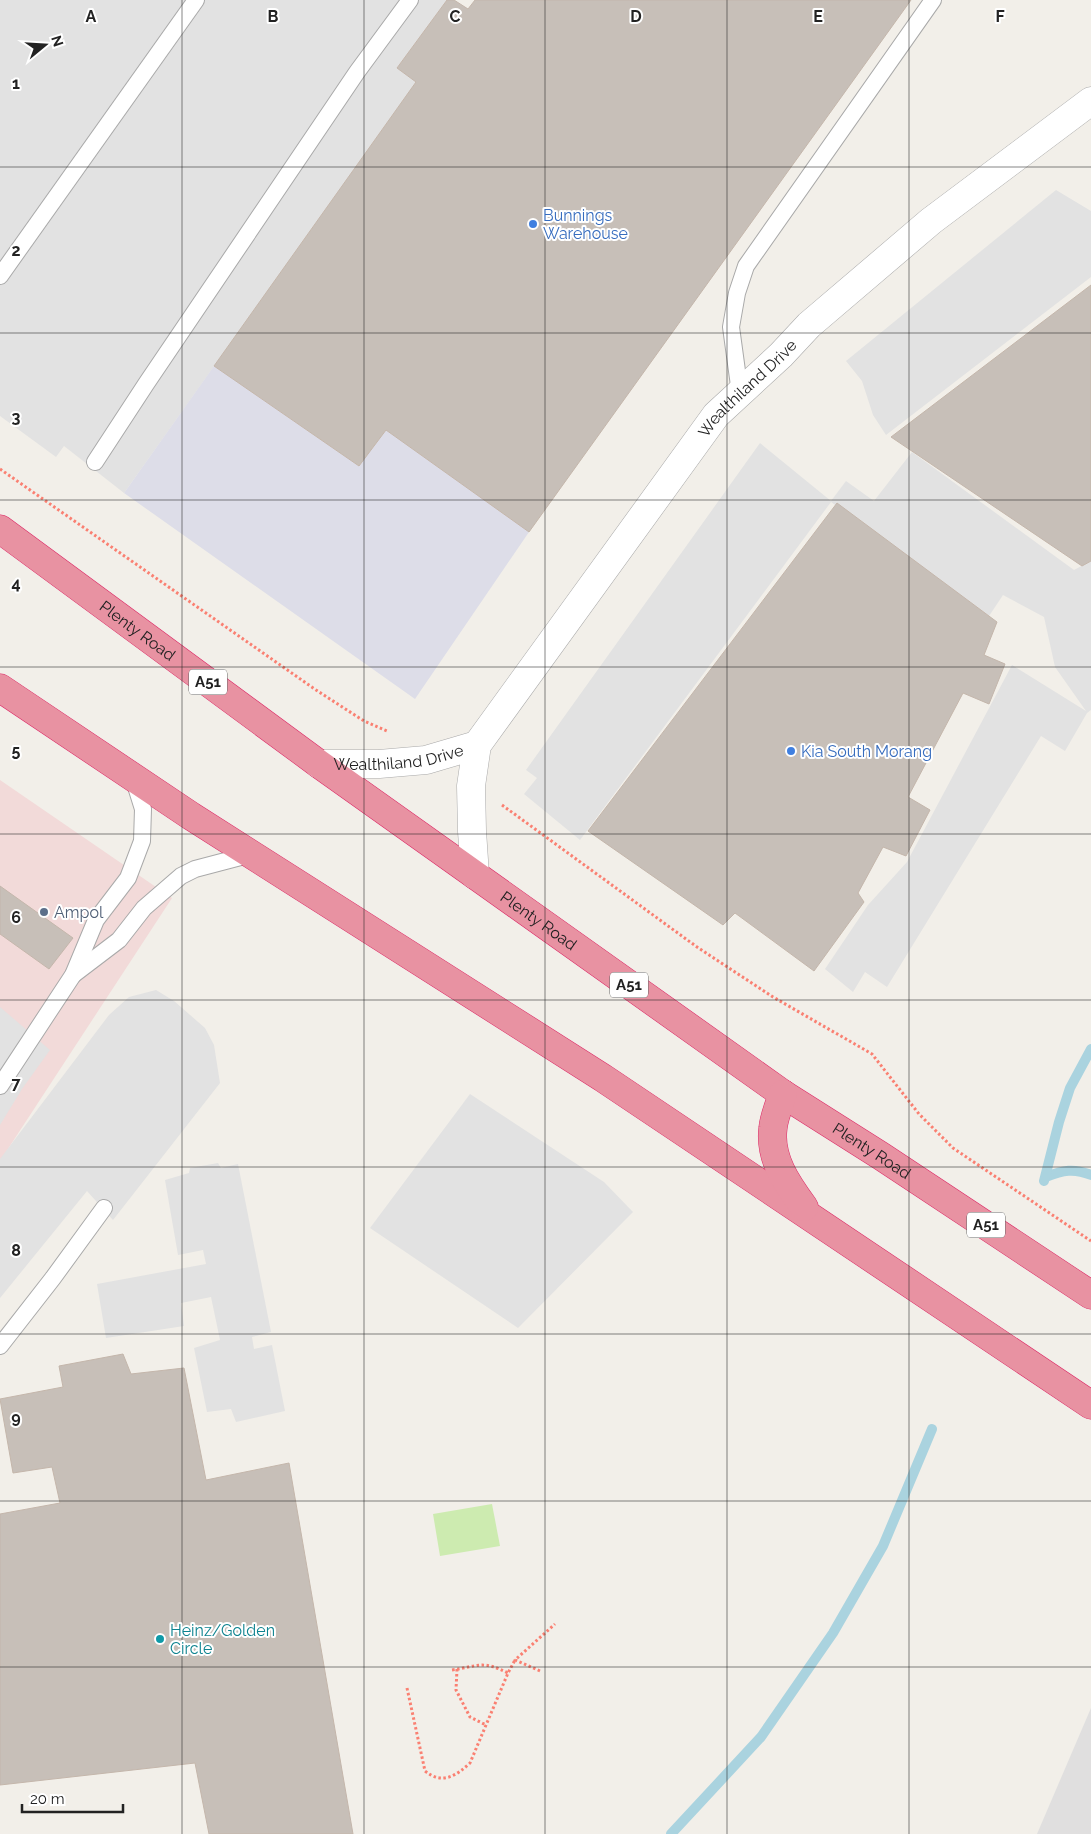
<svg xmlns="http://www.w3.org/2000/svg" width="1091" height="1834" font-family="Raleway,sans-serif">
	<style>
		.residential { fill: #e0dfdf }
		.commercial { fill: #f2dad9 }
		.grass { fill: #cdebb0 }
		.parking { fill: #e2e2e2 }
		.plaza { fill: #dddde8 }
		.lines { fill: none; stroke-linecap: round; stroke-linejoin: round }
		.stream { stroke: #aad3df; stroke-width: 10 }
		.building { fill: #c7bfb8; stroke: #c4b6ab }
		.lane-casing { stroke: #a9a9a9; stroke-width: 18 }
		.street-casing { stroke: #a9a9a9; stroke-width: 29 }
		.highway-casing { stroke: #dc2a67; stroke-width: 29 }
		.path { stroke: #fa8072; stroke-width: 3; stroke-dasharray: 2.5 2.5; stroke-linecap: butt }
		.lane { stroke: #fff; stroke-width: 16 }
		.street { stroke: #fff; stroke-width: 28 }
		.highway { stroke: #e892a2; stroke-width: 28 }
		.grid { fill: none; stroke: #222; stroke-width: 1; stroke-opacity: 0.55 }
		.shop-dot { fill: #3f7fe0; stroke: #fff; stroke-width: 2 }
		.service-dot { fill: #5c6f8a; stroke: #fff; stroke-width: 2 }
		.culture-dot { fill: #0f9aa8; stroke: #fff; stroke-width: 2 }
		.labels { text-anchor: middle; stroke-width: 4; stroke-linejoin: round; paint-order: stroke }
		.shield { fill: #fff; stroke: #646464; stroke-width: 1 }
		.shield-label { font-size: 15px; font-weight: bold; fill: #222 }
		.shop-label { font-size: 16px; fill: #366cbe; stroke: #fff; text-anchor: start }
		.street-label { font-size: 16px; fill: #222; stroke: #fff }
		.service-label { font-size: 16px; fill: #4e5e75; stroke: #fff; text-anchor: start }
		.culture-label { font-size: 16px; fill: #0d838f; stroke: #fff; text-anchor: start }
		.grid-label { font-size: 16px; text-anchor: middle; font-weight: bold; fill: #222; stroke: #fff; stroke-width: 4; stroke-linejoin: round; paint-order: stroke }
	</style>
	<rect width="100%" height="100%" fill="#f2efe9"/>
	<path class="residential" d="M1091,1708V1834H1037Z"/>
	<path class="commercial" d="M0,780L172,898L0,1161Z"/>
	<path class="grass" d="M492,1504L500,1546L440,1556L433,1514Z"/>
	<g class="parking">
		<path d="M0,0H447L397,68L416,82L124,493L64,446L56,457L0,416Z"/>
		<path d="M1056,190L1091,211V277L886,435L873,415L862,381L846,361Z"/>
		<path d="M760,443L831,501L846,481L874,501L912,452L1074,570L1091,561V710L1087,713L1065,751L1041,736L887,987L865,972L853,992L825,969L868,905L907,862L1012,665L1086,711L1055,667L1044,617L1003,595L989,616L831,502L580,840L524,794L537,778L526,770Z"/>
		<path d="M156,990L174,1001L205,1028L214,1045L220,1083L113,1220L87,1191L0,1298V1159L109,1015L129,997Z"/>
		<path d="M0,1007L50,1050L22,1089L0,1125Z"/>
		<path d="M470,1094L604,1182L633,1212L518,1328L370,1228Z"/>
		<path d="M218,1163L221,1168L238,1164L271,1332L252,1337L254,1349L272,1345L285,1411L236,1422L231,1409L207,1412L194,1348L220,1340L211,1297L181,1303L184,1326L106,1338L97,1284L206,1264L203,1250L178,1255L165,1180L189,1173L190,1168Z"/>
	</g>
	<path class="plaza" d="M214,366L359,466L386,430L529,532L415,699L124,493Z"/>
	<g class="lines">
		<g class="stream">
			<path d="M1046,1177C1063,1170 1074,1168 1091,1175"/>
			<path d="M1044,1181L1059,1122L1070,1088L1091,1049"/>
			<path d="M671,1834L761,1737L833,1633L883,1546L932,1429"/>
		</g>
	</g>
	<g class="building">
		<path d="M447,0H454L468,9L475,0H911L529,532L386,430L359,466L214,366L416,82L397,68Z"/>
		<path d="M1091,285V561L1082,566L891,437Z"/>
		<path d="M837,503L997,622L984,655L1005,664L989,704L963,693L908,797L930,810L906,856L883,847L858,893L864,902L814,971L735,913L723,925L588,831Z"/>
		<path d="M0,886L73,938L49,969L0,934Z"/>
		<path d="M123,1354L131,1374L184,1368L206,1480L289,1463L353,1834H209L195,1763L0,1785V1514L60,1503L52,1467L13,1473L0,1399L63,1387L59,1366Z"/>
	</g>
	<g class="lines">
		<defs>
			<g id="lane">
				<path d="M0,276L196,0"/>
				<path d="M740,393L731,327L737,293L746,266L933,0"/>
				<path d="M95,462L146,384L357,72L410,0"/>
				<path d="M73,975L119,940L144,908L181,876L195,869L252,854"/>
				<path d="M0,1086L73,975L96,920L128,878L142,841L143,809L133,777"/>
				<path d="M0,1346L53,1278L104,1208"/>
			</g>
			<g id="street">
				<path id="s1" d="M319,764H379L426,760L477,745"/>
				<path id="s2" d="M475,875L472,831L471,786L477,745L716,415L781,355L809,325L931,221L1091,101"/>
			</g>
			<g id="highway">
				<path id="s3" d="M0,529L319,764L783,1094L881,1156L1091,1295"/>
				<path d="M0,688L191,816L603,1078L1091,1405"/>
				<path d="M783,1094C779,1105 774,1117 773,1128C769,1158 787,1184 804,1207"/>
			</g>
		</defs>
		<use href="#lane" class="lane-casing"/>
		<use href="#street" class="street-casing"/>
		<use href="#highway" class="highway-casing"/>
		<g class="path">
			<path d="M0,469L316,690L364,721L387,731"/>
			<path d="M502,805L697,947L773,997L872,1054L919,1114L953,1148L1091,1241"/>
			<path d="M457,1669L456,1690L470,1717L486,1725"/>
			<path d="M452,1670C479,1666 482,1660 508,1673"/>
			<path d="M540,1671L515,1660L555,1624"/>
			<path d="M407,1688L425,1771C442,1785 456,1776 470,1763L508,1673L515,1660"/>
		</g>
		<use href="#lane" class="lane"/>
		<use href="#street" class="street"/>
		<use href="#highway" class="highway"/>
	</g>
	<path class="grid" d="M182,0V1834M364,0V1834M545,0V1834M727,0V1834M909,0V1834M0,167H1091M0,333H1091M0,500H1091M0,667H1091M0,834H1091M0,1000H1091M0,1167H1091M0,1334H1091M0,1501H1091M0,1667H1091"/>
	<g class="shop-dot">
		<circle cx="533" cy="224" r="5"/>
		<circle cx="791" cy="751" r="5"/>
	</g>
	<circle class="service-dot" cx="44" cy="912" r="5"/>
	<circle class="culture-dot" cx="160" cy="1639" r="5"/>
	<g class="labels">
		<g class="shield">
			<rect x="189" y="669.5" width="38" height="25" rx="4"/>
			<rect x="610" y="972.5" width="38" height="25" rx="4"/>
			<rect x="967" y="1212.5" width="38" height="25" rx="4"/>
		</g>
		<g class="shield-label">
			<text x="208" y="687">A51</text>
			<text x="629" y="990">A51</text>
			<text x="986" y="1230">A51</text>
		</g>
		<g class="shop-label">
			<text x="543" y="221">Bunnings<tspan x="543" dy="18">Warehouse</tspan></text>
			<text x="801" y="757">Kia South Morang</text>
		</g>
		<g class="street-label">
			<text dy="6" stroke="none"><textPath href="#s2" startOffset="579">Wealthiland Drive</textPath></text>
			<text dy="6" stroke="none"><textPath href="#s3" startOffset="171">Plenty Road</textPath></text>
			<text dy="6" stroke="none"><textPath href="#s1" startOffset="80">Wealthiland Drive</textPath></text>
			<text dy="6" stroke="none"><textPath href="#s3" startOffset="666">Plenty Road</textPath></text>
			<text dy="6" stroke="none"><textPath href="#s3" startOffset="1071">Plenty Road</textPath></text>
		</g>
		<g class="service-label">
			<text x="54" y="918">Ampol</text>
		</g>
		<g class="culture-label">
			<text x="170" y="1636">Heinz/Golden<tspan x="170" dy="18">Circle</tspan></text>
		</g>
	</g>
	<g class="grid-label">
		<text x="91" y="22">A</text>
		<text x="273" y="22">B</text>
		<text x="455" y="22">C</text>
		<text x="636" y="22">D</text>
		<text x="818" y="22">E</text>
		<text x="1000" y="22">F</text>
		<text x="16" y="89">1</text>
		<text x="16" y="256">2</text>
		<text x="16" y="423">3</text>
		<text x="16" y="589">4</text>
		<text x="16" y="756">5</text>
		<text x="16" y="923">6</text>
		<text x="16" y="1089">7</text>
		<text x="16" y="1256">8</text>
		<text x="16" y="1423">9</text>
	</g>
	<g transform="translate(45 45) rotate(72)" stroke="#ffffff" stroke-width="4" paint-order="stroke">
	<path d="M0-4L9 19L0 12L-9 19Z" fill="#222222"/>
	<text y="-8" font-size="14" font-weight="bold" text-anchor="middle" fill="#222222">N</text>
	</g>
	<path d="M22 1804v8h101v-8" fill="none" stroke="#222222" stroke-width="2.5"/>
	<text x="30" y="1804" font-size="15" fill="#222222" stroke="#ffffff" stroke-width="4" paint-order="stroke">20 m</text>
</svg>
